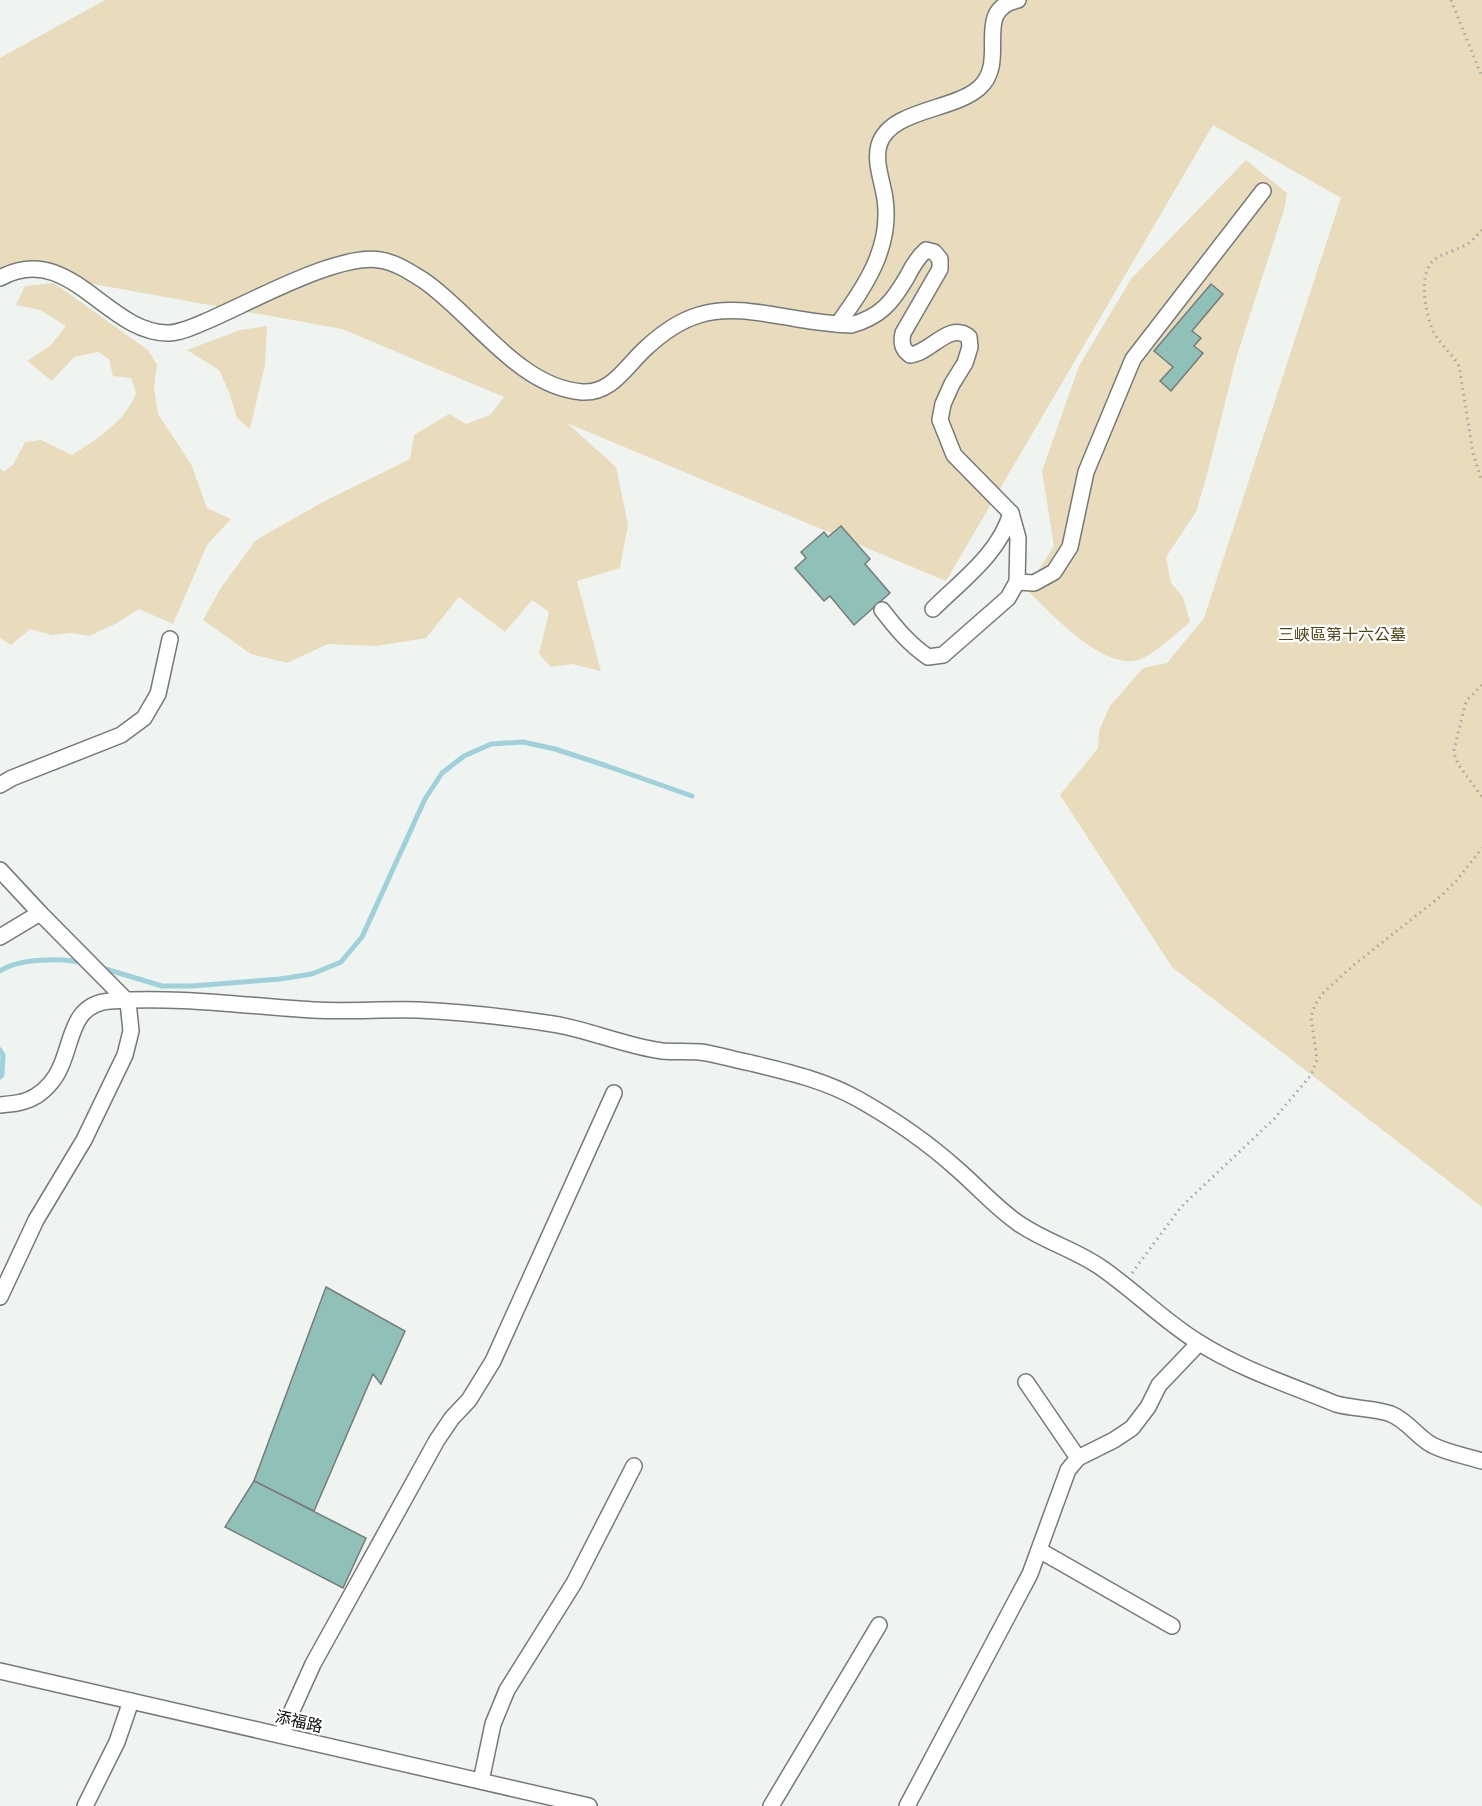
<svg xmlns="http://www.w3.org/2000/svg" width="1482" height="1806" font-family="'Sofia Sans Condensed','Noto Sans TC',sans-serif">
	<style>
		.green { fill: #e8dcbc }
		.lines { fill: none; stroke-linecap: round; stroke-linejoin: round }
		.stream { stroke: #9fd1db; stroke-width: 5 }
		.building { fill: #90c1b8; stroke: #767c7b; stroke-width: 1.5 }
		.minor-casing { stroke: #767a77; stroke-width: 18 }
		.path { stroke: #a3a7a4; stroke-width: 3; stroke-dasharray: 1.5 4.5; stroke-linecap: butt }
		.minor { stroke: #fff; stroke-width: 15 }
		.labels { text-anchor: middle; stroke-width: 4.5; stroke-linejoin: round; paint-order: stroke }
		.park-label { font-size: 16px; fill: #524314; stroke: #fff }
		.street-label { font-size: 16px; fill: #0a0c0b; stroke: #fff }
	</style>
	<rect width="100%" height="100%" fill="#eff4f0"/>
	<g class="green">
		<path d="M105,0H1482V1207L1172,967L1060,795L1098,748L1099,731L1110,706L1143,668L1167,663L1204,618L1341,198L1213,125L946,581L567,423L616,467L628,525L620,568L577,581L601,671L572,664L551,667L539,654L549,612L532,600L505,632L459,597L426,638L377,646L328,644L287,663L251,654L203,620L220,589L256,540L321,503L410,459L414,435L449,414L466,424L490,415L504,397L342,329L0,267V58Z"/>
		<path d="M1246,160L1287,193L1284,210L1238,352L1208,471L1196,512L1166,557L1171,583L1183,597L1190,622C1179,631 1151,657 1138,660C1102,670 1050,612 1026,589L1054,546L1042,471L1079,366L1131,279Z"/>
		<path d="M54,283L148,350L157,365L154,388L158,414L191,464L207,508L231,519L207,545L173,624L139,609L115,624L89,636L71,633L52,635L30,629L11,645L0,638V468L3,472L13,465L25,442L41,440L72,455C97,439 125,422 136,393L131,378L113,376L109,359L98,352L74,357L52,381L27,361L50,346L66,326L40,310L16,305L25,286Z"/>
		<path d="M267,326L265,365L250,429L237,418L229,392L219,370L187,350L240,330Z"/>
	</g>
	<g class="lines">
		<g class="stream">
			<path d="M99,967L162,986H192L280,979L312,974L341,962L362,937L425,799L442,773L464,756L491,744L523,742L555,749L607,766L692,796"/>
			<path d="M0,971C19,958 62,958 84,963"/>
			<path d="M0,1050L3,1055L2,1075L0,1077"/>
		</g>
	</g>
	<g class="building">
		<path d="M1211,284L1223,294L1192,331L1201,338L1194,346L1203,353L1171,391L1160,381L1173,367L1154,351Z"/>
		<path d="M841,526L870,559L865,564L890,593L854,625L830,596L824,601L795,568L806,558L801,552L824,532L828,537Z"/>
		<path d="M326,1287L405,1331L381,1384L373,1374L314,1511L254,1481Z"/>
		<path d="M254,1481L366,1538L343,1588L225,1527Z"/>
	</g>
	<g class="lines">
		<defs>
			<g id="minor">
				<path d="M0,278C69,240 106,333 168,333C181,333 197,325 209,320C251,302 338,253 380,260C395,262 410,272 423,280C473,314 518,387 582,392C612,394 626,366 646,348C661,334 679,321 699,315C731,305 766,314 798,319C816,322 833,324 851,325C880,317 892,303 907,277C912,267 917,258 926,250L934,252L940,259V269L903,333C901,343 902,349 910,355C931,353 949,321 969,337L970,347L965,363L952,384L943,404L940,420L954,455L1011,513L1018,538L1017,582L1008,598L943,655L928,657C909,644 896,628 882,610"/>
				<path d="M838,324C865,286 892,248 885,199C883,183 874,162 879,145C890,109 953,111 979,88C1010,61 971,10 1018,0"/>
				<path d="M1017,582L1034,583L1054,572L1070,547L1086,472L1133,359L1263,191"/>
				<path d="M933,609C962,580 999,554 1011,513"/>
				<path d="M0,785L12,778L121,735L144,718L158,694L170,639"/>
				<path d="M0,870L40,913L128,1002L131,1031L125,1055L84,1140L36,1220L0,1297"/>
				<path d="M0,937L40,913"/>
				<path d="M0,1105C12,1104 25,1103 36,1096C46,1090 56,1078 60,1068C73,1041 71,1004 110,1001C179,996 245,1006 313,1010C348,1012 383,1009 418,1010C463,1012 508,1017 553,1024C590,1030 625,1046 662,1051C675,1052 687,1051 700,1052C717,1054 734,1060 751,1063C788,1072 824,1080 858,1099C890,1117 928,1143 956,1168C977,1186 995,1207 1018,1223C1045,1242 1077,1250 1103,1269C1136,1292 1164,1321 1198,1342C1240,1369 1290,1385 1336,1404C1354,1409 1375,1408 1391,1414C1408,1421 1417,1437 1432,1445C1448,1453 1466,1456 1482,1461"/>
				<path d="M1026,1382L1078,1458"/>
				<path d="M1039,1550L1172,1626"/>
				<path d="M0,1671L589,1806"/>
				<path d="M281,1735L313,1664L437,1440L452,1418L469,1400L493,1361L614,1093"/>
				<path d="M481,1781L493,1724L507,1690L574,1583L634,1466"/>
				<path d="M85,1806L117,1742L131,1701"/>
				<path d="M771,1806L879,1625"/>
				<path d="M907,1806L1030,1574L1068,1470L1078,1458L1114,1440L1132,1428L1148,1407L1159,1385L1199,1343"/>
			</g>
		</defs>
		<use href="#minor" class="minor-casing"/>
		<g class="path">
			<path d="M1451,0L1482,77"/>
			<path d="M1482,230C1478,234 1474,239 1469,243C1458,251 1442,252 1432,262C1418,277 1426,316 1434,333C1441,345 1452,354 1459,366L1473,453L1482,482"/>
			<path d="M1482,685L1468,699L1465,705L1454,750L1455,756L1458,764L1482,797"/>
			<path d="M1132,1273L1181,1207L1274,1119L1311,1075L1317,1060L1311,1017L1315,1005L1322,994L1355,964L1441,896L1457,880L1482,848"/>
		</g>
		<use href="#minor" class="minor"/>
	</g>
	<g class="labels">
		<g class="park-label">
			<text x="1342" y="640">三峽區第十六公墓</text>
		</g>
		<g class="street-label">
			<text transform="translate(299 1721) rotate(13)" y="6">添福路</text>
		</g>
	</g>
</svg>
